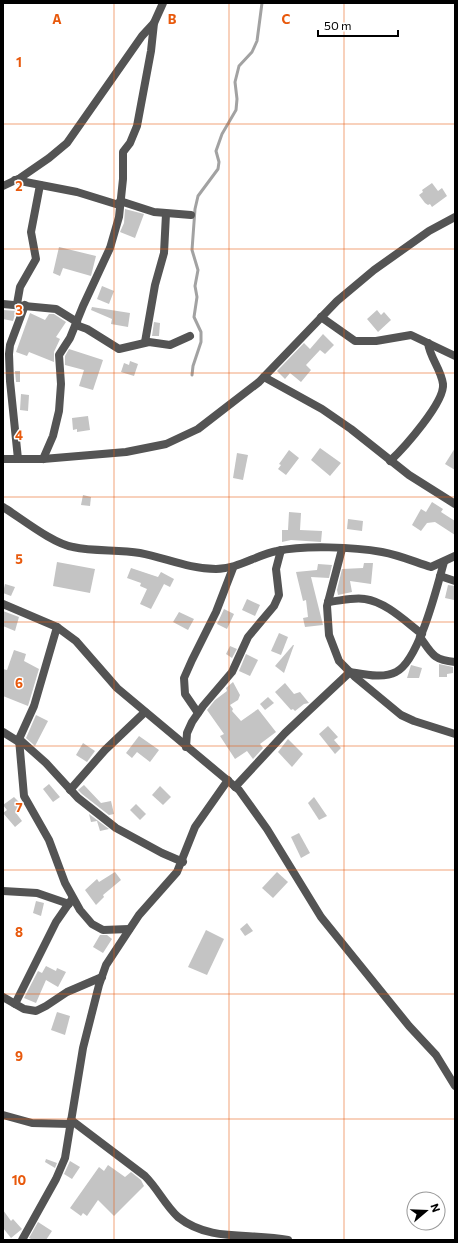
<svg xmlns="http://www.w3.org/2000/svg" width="458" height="1243" font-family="Commissioner,sans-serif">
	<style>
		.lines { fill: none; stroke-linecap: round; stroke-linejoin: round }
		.stream { stroke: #a2a2a2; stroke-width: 3 }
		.building { fill: #c4c4c4 }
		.minor { stroke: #545454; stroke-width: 8 }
		.grid { fill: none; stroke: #e8590c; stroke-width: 1; stroke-opacity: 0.55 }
		.grid-label { font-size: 13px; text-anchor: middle; font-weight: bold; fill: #e8590c; stroke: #fff; stroke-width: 3; stroke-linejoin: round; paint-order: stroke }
	</style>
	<rect width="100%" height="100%" fill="#fff"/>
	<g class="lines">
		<path class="stream" d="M192,375L193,366L201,342V332L194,317L197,297L195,286L198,270L192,250L195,209L198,196L218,169L219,162L216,151L222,134L236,110L237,99L235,82L239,66L252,52L257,41L262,3"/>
	</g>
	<g class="building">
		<path d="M432,183L438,191L442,188L447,196L432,207L430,204L428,205L425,203L419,195L423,192L422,190Z"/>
		<path d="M125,209L144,214L135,238L120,232L124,223Z"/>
		<path d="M59,247L96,256L91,276L63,268L60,276L53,273Z"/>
		<path d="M102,286L114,291L109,304L97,299Z"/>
		<path d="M92,307L130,313L128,327L111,324L112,319L91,310Z"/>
		<path d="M3,310L16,311L13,321L3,319Z"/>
		<path d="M377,310L381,315L384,312L391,320L378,332L367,319Z"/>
		<path d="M30,313L45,320L49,314H54L66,322L56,337L60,339L54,352V362L29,352L27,356L16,352Z"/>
		<path d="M154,322L160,323L159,336H152Z"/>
		<path d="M323,334L334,345L325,354L320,350L306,365L311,370L301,382L290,373L285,379L277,371L304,343L310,349Z"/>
		<path d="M69,349L103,360L93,390L79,386L84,370L65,365V356Z"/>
		<path d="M130,361L138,364L134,376L121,372L124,363L129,365Z"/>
		<path d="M15,371H20V382H16Z"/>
		<path d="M21,394L29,395L28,411L20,410Z"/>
		<path d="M88,416L90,430L77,432V429L73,430L72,418Z"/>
		<path d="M320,448L341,463L330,476L311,460Z"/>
		<path d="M455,448V470L445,464Z"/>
		<path d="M289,450L299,458L286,475L278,469L281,465L279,464Z"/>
		<path d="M237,453L248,455L243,480L233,478Z"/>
		<path d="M83,495L91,497L90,506L81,505Z"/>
		<path d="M432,502L443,509L441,512L455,521V535L435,522L427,523L421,531L412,525L421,509L426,512Z"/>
		<path d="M289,512L301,513L300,530L322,531L321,542L291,540L282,542V530H288Z"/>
		<path d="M348,519L363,521L362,531L347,529Z"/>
		<path d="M57,562L95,569L90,593L53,586Z"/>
		<path d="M364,563H373L371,584L350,581L352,592L338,595L337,590L342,569L363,568Z"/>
		<path d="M318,564L332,565L329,578L311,577L323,625L305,627L303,618L308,617L306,600L303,601L296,572L317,570Z"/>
		<path d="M131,568L158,577L161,572L174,579L170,587L164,584L151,609L140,604L147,589L140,586L141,583L127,578Z"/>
		<path d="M5,584L15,587L11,596L3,593Z"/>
		<path d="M448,585L455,586L454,600L445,598Z"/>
		<path d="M247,599L260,605L255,616L242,610Z"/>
		<path d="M224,609L234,614L227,629L217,624Z"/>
		<path d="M3,611L19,617L15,631L3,626Z"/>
		<path d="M179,612L194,619L188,630L173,622Z"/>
		<path d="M279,633L288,637L281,655L271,651Z"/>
		<path d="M293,645H294L284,673L275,666Z"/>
		<path d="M230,646L237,649L232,658L226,654Z"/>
		<path d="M14,650L26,654L24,661L39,669L28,706L3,696V669L7,670Z"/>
		<path d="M246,654L258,660L250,676L239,671Z"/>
		<path d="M439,664L453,667V673L447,674V677H439Z"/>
		<path d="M411,665L422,668L419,678H407Z"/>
		<path d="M233,682L240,695L238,700L230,705L233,709L232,711L241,721L258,709L276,732L260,744L263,748L253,759L247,751L235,759L220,736L224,734L207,710L215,700L227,691L226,688Z"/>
		<path d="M285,683L294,694L300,692L309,703L304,704L295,711L293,709L291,710L275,692Z"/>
		<path d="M268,697L274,703L265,710L260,704Z"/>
		<path d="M36,715L48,721L35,746L26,738Z"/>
		<path d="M328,726L338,737L334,740L341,748L335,754L319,734Z"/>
		<path d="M139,736L159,750L150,762L137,752L132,758L126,753Z"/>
		<path d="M288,739L303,754L292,767L278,752Z"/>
		<path d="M83,743L95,751L87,762L76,755Z"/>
		<path d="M49,784L60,797L53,802L43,789Z"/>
		<path d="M84,785L101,803L111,801L114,814L109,815L82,794L78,790Z"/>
		<path d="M160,786L171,797L163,805L152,795Z"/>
		<path d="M14,797L23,806L16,813L22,821L15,827L3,813L7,810L3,805Z"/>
		<path d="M314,797L327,816L319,820L308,803Z"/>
		<path d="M136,804L146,814L140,820L130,810Z"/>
		<path d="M89,814L109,829L100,831L97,821L91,822Z"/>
		<path d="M299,833L310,853L301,858L291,837Z"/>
		<path d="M115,872L121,880L103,895L104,897L96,905L85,890L97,879L99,882Z"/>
		<path d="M277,872L288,882L273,898L262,888Z"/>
		<path d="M36,901L44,903L41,916L33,913Z"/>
		<path d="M247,923L253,931L245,936L240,929Z"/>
		<path d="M206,930L224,939L207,975L188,967Z"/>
		<path d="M100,935H107L112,939L103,953L93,947Z"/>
		<path d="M46,966L56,971L57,968L66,972L58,987L46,980L36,1003L24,998L38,971L42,973Z"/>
		<path d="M57,1012L70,1016L65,1035L51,1030Z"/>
		<path d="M46,1159L57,1163L55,1168L45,1162Z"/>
		<path d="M70,1161L80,1167L72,1179L64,1174Z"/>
		<path d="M108,1165L125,1177L131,1172L141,1180L144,1186L114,1216L98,1200L87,1216L83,1213L81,1216L70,1208L99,1167L104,1171Z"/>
		<path d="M3,1210L11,1221L13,1219L22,1229L11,1238L3,1228Z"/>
		<path d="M38,1222L52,1231L46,1240H33L29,1238Z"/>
	</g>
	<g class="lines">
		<g class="minor">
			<path d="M15,180L77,192L119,205"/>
			<path d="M3,186L20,178L49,158L67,143L142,36L154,23"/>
			<path d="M120,201L154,212L191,215"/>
			<path d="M3,304L56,309L77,322"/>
			<path d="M17,304L20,287L36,259L31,232L40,185"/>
			<path d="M321,317L355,341H376L411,335L455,356"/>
			<path d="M76,325L87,329L119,349L149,342L170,345L190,336"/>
			<path d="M145,342L155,285L164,253L166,214"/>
			<path d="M264,377L322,409L351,429L409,475L455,504"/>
			<path d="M3,459H43L126,452L166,444L198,429L259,382L337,301L374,270L429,231L455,217"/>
			<path d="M18,459L10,381L9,354L10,345L25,305"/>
			<path d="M43,459L53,436L59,411L61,384L59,355L70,338L83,306L110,248L119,217L123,179V152L130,143L137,126L151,51L154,23L163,3"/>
			<path d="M390,461C404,448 445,402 443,384C441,369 430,358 428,343"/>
			<path d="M3,507C21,518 53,544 73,547C95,552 118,549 140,553C166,558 189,569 216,569C238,569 256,555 277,551C304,545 354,547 382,552C399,555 415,562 431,567L455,556"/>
			<path d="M342,549L327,606L329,635L339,661L355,677L401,715L414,721L455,734"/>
			<path d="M440,576L455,581"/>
			<path d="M328,602C340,601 353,597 365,599C386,602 406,622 422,634"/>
			<path d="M3,604L57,627L76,641L117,688L239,790L267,829L321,917L409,1026L436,1055L455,1086"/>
			<path d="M57,627L34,706L19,739L24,796L49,840L65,883L80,910L92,924L103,930L129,929"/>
			<path d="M420,637C432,654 433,660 455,662"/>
			<path d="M198,713L185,694L184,678L192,660L216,612L233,568"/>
			<path d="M3,732L19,742"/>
			<path d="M19,739L46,763L78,798L116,828L162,853L183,862"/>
			<path d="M186,747L187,733L192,722L203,706L232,672L248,637L274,606L279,595L276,569L281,550"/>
			<path d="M235,787L285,733L350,672C363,674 383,679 396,672C419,661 437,587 444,562"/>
			<path d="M70,790L105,750L145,712"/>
			<path d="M3,891L37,893L69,904"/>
			<path d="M3,997L24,1009L36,1011L46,1006L67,992L102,977"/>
			<path d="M15,1004L56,922L72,899"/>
			<path d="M3,1115L32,1123L70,1124"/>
			<path d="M71,1120L145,1176C158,1189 165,1205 178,1217C211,1243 250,1232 288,1240"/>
			<path d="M22,1240L56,1179L65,1158L83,1048L99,985L106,965L139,915L177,872L195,827L228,780"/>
		</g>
	</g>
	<path class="grid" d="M114,3V1240M229,3V1240M344,3V1240M3,124H455M3,249H455M3,373H455M3,497H455M3,622H455M3,746H455M3,870H455M3,994H455M3,1119H455"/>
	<g class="grid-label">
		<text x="57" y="24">A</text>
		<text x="172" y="24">B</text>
		<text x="286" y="24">C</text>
		<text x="19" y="67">1</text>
		<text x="19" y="191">2</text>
		<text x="19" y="315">3</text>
		<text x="19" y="440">4</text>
		<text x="19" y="564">5</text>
		<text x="19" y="688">6</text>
		<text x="19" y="812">7</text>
		<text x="19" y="937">8</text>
		<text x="19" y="1061">9</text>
		<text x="19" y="1185">10</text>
	</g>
	<rect width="458" height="1243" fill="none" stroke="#000000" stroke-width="8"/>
	<g transform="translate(426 1211) rotate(71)"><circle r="19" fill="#ffffff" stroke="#999999"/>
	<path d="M0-3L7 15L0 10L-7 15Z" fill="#000000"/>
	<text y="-6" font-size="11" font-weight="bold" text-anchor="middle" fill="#000000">N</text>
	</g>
	<path d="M318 30v6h80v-6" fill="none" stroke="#000000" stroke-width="2"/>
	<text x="324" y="30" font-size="12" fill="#000000" stroke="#ffffff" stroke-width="3" paint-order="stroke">50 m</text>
</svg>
